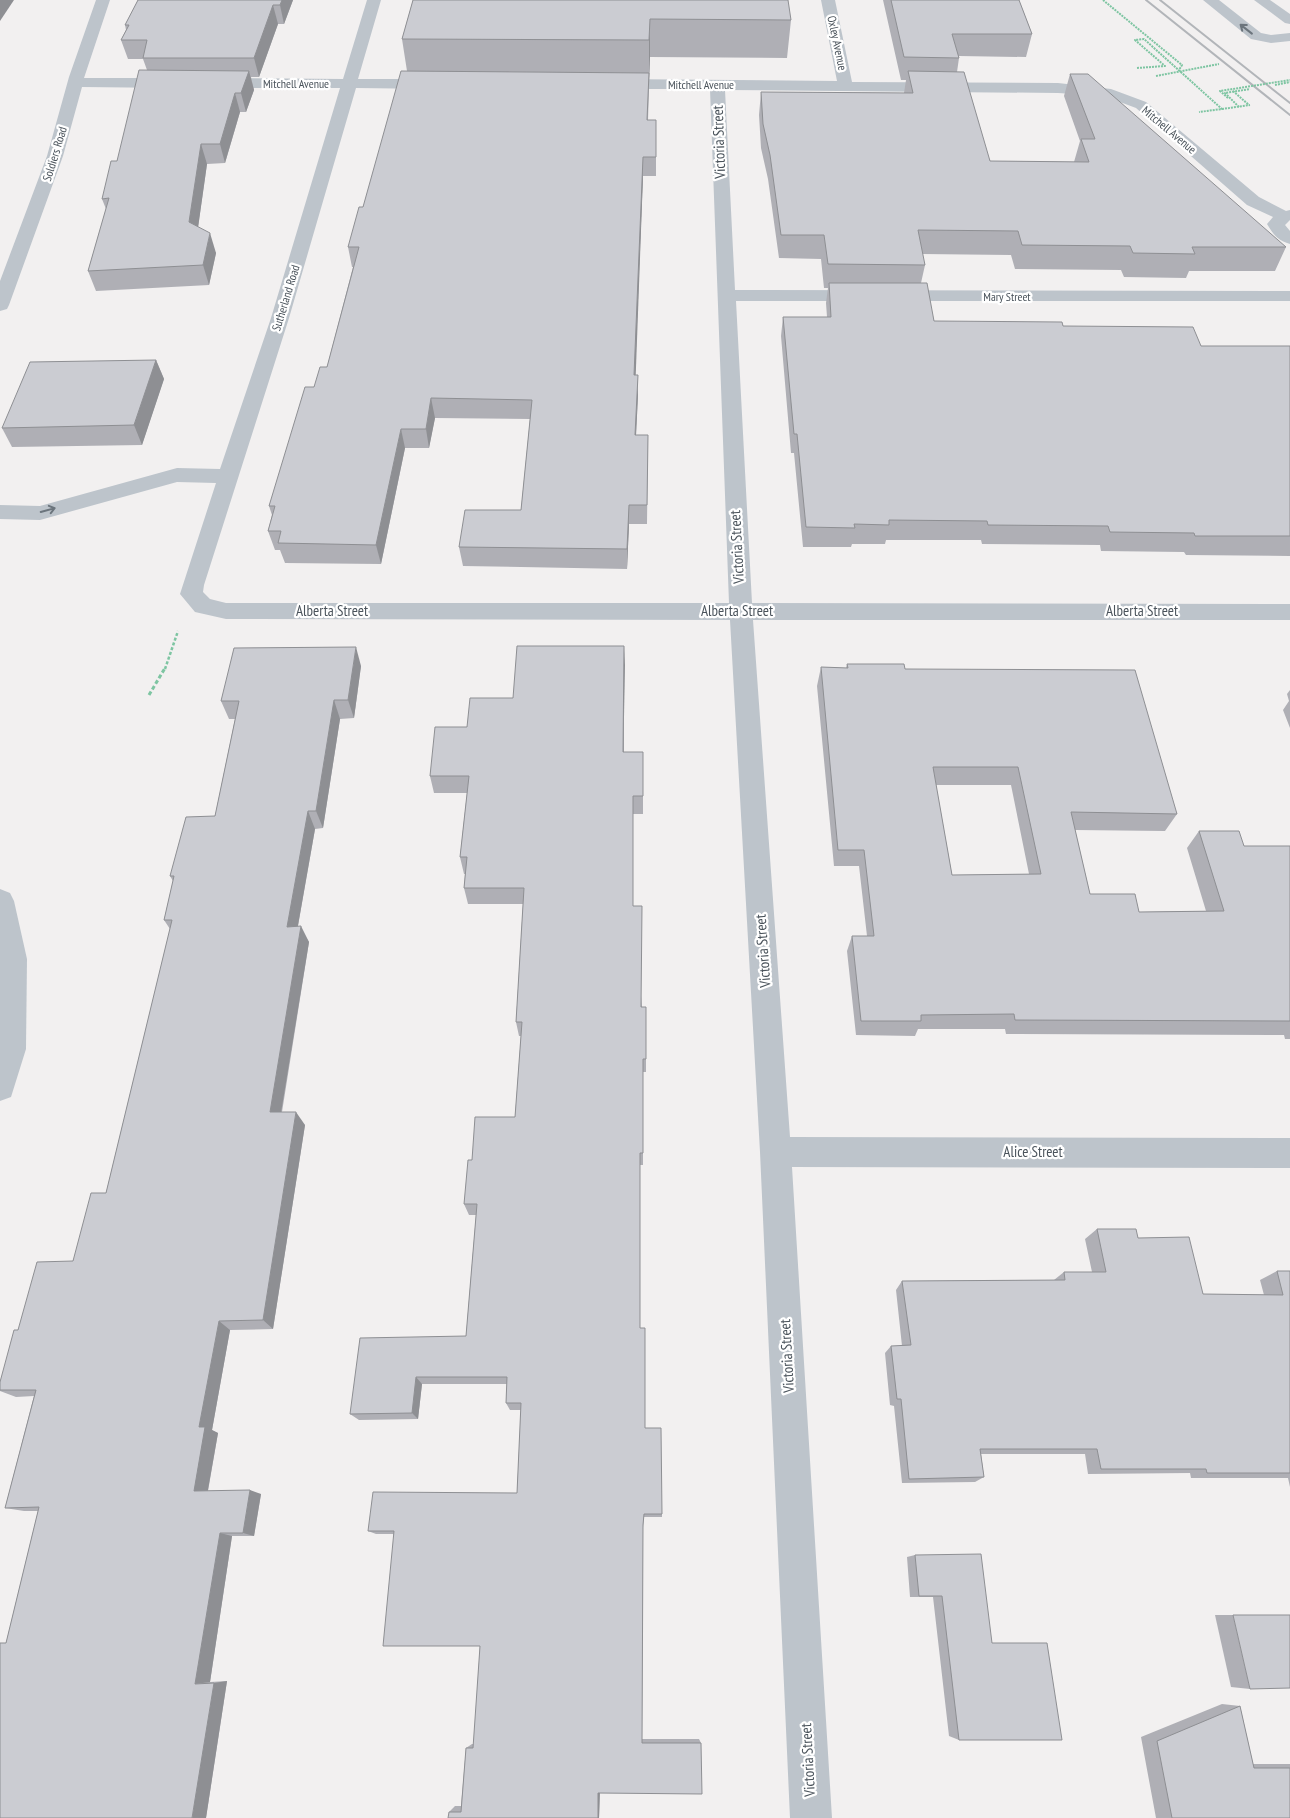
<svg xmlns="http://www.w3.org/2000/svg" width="1290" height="1818" font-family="'PT Sans Narrow',sans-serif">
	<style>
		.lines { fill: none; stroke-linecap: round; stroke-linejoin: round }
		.path-far2 { stroke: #7ec5a2; stroke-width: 2; stroke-dasharray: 2 1; stroke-linecap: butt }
		.path-far1 { stroke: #7ec5a2; stroke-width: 2.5; stroke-dasharray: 3 2; stroke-linecap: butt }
		.path { stroke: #7ec5a2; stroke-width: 3; stroke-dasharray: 4 2.5; stroke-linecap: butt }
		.minor { fill: #bdc4cb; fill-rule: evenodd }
		.rail { stroke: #b2b5b9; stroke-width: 2 }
		.path-bridge { stroke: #7ec5a2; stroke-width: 2; stroke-dasharray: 2 1; stroke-linecap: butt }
		.wall { fill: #afafb5; fill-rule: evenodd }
		.shaded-wall { fill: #8e8f93 }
		.building { fill: #cbccd2; stroke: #8e8f93; fill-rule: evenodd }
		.oneway { stroke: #6c757d }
		.labels { text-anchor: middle; stroke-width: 4.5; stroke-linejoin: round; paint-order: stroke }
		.far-street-label { font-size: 12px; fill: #4a535b; stroke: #fff }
		.street-label { font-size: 15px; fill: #4a535b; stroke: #fff }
	</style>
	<rect width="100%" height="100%" fill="#f2f0f0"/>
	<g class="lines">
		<g class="path-far2">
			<path d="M1103,0L1182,65L1179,70"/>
			<path d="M1137,68L1165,66L1135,40L1144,39L1222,109L1199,112"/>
			<path d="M1156,76L1219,64"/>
			<path d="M1275,85L1290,82"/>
			<path d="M1233,91L1249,105"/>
			<path d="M1239,107L1225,93L1250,89"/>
			<path d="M1222,109L1250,105"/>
		</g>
		<path class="path-far1" d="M165,669L178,631"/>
		<path class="path" d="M149,695L165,668"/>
		<g class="minor">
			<path d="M96,0H110L84,78H174L182,83L174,88L82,87L63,156L9,305L7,309L0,311V281L47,156L69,77Z"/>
			<path d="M367,0H381L358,79H434L442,84L434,89L356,88L289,318L204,585L203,592L210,599L226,603H729L710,89H612L604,84L612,79L837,81L821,0H835L852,82L1058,83L1111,89L1146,102L1259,197L1286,211L1290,210V220L1285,225L1290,231V244C1278,241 1273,234 1267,224L1273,217L1247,205L1136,108L1104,96L1058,93L725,90L735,290L1290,291V301H736L752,603L1290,604V620H753L790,1137L1290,1138V1168L792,1167L832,1818H790L760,1152L730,620L226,619L195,612L180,594L216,483L177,482L40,520L0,519V505L40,506L177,468L220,469L271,318L340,88H214L206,83L214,78L343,79Z"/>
			<path d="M1203,0H1219L1261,33L1271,35L1290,33V41L1271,43L1251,39Z"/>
			<path d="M1254,0H1270L1290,14V24L1285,23Z"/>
			<path d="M0,889L10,893L14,901L27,959L26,1049L11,1097L0,1101Z"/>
		</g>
		<g class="rail">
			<path d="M1146,0L1290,115"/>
			<path d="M1160,0L1290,103"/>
		</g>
		<path class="path-bridge" d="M1228,98L1220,91L1290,80"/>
	</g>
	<g class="wall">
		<path d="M138,0H293L284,24H278L259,77H251L254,90L246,112H240L225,163L207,164L198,227L216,253L209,285L96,291L88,271L106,209L102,199L117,161L147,70L143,59H128L121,40L126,30L125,25Z"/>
		<path d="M413,0L791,20L787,58L650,57L648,120H656V176H643L635,375L638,395L636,435H648L647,524H629L627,569L463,566L459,547L521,510L530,419L435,418L429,448H405L381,564L285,563L280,550H275L268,531L272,515L269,506L314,387L327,367L353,267H352L348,247L363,207L407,71L402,39Z"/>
		<path d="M883,0H1019L1032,34L1026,57L959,56V58L957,72L990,161L1074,162L1080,141L1064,96L1070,74L1286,247L1275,271H1189L1186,278L1124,277L1121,270L1015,269L1011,255L922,254L925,265L921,283L934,321L1063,326L1201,346H1290V556L1186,555L1184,552L1101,551L1100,545L982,544L981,540H886L885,544H852L851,547H803L794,453H791L781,336L783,317H827L826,303L828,288H824L821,259L779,258L768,179L761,148L759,115L761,92L904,93L906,80H901Z"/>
		<path d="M156,360L164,379L142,445L12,447L2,428Z"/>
		<path d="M624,646V752H643V814H633V906L642,1007H646V1072H643V1165H640V1328L645,1428L662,1514V1517H644L643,1528L642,1739H699L701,1743L600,1793L599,1818L449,1812L455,1806H461L466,1748L472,1744H474L480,1646L393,1534H376L368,1531L517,1493L521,1410H510L506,1403L507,1384H422L418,1419L359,1420L350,1414L466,1336L476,1215H469L464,1204L472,1160L515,1117L521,1036H519L516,1022L523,904H468L464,888L465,874H464L460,857L467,793H434L430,776L467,727L513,698Z"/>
		<path d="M847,664L905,669L1177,814L1165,831L1075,830L1090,894L1139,912L1206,911L1187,848L1199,831L1244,846H1290V1039H1285L1284,1035L1006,1034L1005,1029H918L915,1036L856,1035L847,951L852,936H867L859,866H834L817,686L821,667L846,668ZM936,785H1011L1029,874L952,875Z"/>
		<path d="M361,666L354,718L340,719L323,828L315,829L298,926L309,942L282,1112L305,1125L273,1329L230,1330L212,1430L218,1433L208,1491L261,1494L254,1536H232L210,1682L227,1681L206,1818L6,1643L38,1511H24L5,1508L34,1396L16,1397L0,1391V1382L18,1330L73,1261L106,1193L170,929L164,920L173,881L170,876L215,816L235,719H229L221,701Z"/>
		<path d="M1290,690V728L1283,710L1289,701L1287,694Z"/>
		<path d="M1097,1229L1138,1238L1203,1294L1264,1295L1260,1280L1277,1271H1290V1487L1288,1478H1191L1190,1473L1088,1474L1085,1454H981L984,1477L975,1482L902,1483L894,1406L890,1405L885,1353L891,1346H902L896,1290L902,1281L1054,1280L1064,1272H1092L1085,1239Z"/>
		<path d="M915,1555L992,1643H1047L959,1740L949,1736L933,1597H910L907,1557Z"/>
		<path d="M1215,1615H1233L1250,1689L1231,1687Z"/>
		<path d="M1222,1704L1240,1706L1253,1764H1290V1818H1156L1141,1737Z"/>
	</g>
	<g class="shaded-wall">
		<path d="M0,0H14L0,21Z"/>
		<path d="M282,0H293L284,24L280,5Z"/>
		<path d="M273,5L278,24L259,77L254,58Z"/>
		<path d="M650,19V57L649,78V40Z"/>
		<path d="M249,71L254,90L246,112L241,93Z"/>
		<path d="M235,93L240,112L225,163L220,144Z"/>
		<path d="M201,144L207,164L196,242L189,222Z"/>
		<path d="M643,157V176L635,395L634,375Z"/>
		<path d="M210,233L216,253L209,285L203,265Z"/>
		<path d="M156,360L164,379L142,445L134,425Z"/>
		<path d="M638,375V395L635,455V435Z"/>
		<path d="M431,398L435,418L429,448L426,429Z"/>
		<path d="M401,429L405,448L381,564L376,545Z"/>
		<path d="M629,505V524L627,569V549Z"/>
		<path d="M624,646L625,665L623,769V752Z"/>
		<path d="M356,647L361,666L354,718L348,700Z"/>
		<path d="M334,700L340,719L323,828L316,811Z"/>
		<path d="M308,811L315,829L295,942L287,927Z"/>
		<path d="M301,926L309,942L279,1125L270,1112Z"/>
		<path d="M296,1112L305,1125L273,1329L263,1320Z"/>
		<path d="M219,1321L230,1330L212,1430L218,1433L207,1495L194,1491L199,1427Z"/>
		<path d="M416,1377L422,1384L418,1419L412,1413Z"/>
		<path d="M250,1490L261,1494L254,1536L243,1533Z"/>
		<path d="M220,1533L232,1536L210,1682L195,1684Z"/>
		<path d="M227,1681L206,1818H192L214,1683Z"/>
		<path d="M600,1787L599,1818H598V1793Z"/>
	</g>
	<g class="building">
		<path d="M138,0H282L280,5H273L254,58H143L147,40H121L129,25H125Z"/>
		<path d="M413,0H788L791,20L650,19L649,40L402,39Z"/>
		<path d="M891,0H1019L1032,34H952L959,58L904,57Z"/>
		<path d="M139,70L249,71L241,93H235L220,144H201L189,222L210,233L203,265L88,271L109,198L102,199L111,161H117Z"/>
		<path d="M401,71L649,73L647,120H656V157H643L634,375H638L635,435H648L647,505H629L627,549L459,547L465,510H521L532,400L431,398L426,429H401L376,545L278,543L281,531H268L275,506H269L305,387H314L320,367H327L359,247H348L359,207H363Z"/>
		<path d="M908,71L964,72L990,161L1089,162L1081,139H1095L1070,74H1088L1286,247H1192L1195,254L1133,253L1130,246L1022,245L1018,231L918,230L925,265L828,264L824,235H781L770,155L763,124L761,92L913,93Z"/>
		<path d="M829,283H927L934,321L1062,322L1063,326L1193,327L1201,346H1290V536H1195L1194,533L1110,532L1108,526L988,525L987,521L889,520V525L854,524L855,528L806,527L797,434H794L783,317H831Z"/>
		<path d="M156,360L134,425L2,428L30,362Z"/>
		<path d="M517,646H624L623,752H643V796H633V906H642L641,1007H646V1059H643V1153H640V1328H645V1428H661L662,1514H644L643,1525L642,1743H701L702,1794L598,1793V1818H448L449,1812H461L466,1748H473L480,1646H383L394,1531H368L373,1492L517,1493L521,1403H506L507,1377H416L412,1413L350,1414L360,1338L466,1336L477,1204H464L468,1160H472L475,1117H515L522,1022H516L524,888H464L467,857H460L469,776H430L435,727H467L470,698H513Z"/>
		<path d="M356,647L348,700H334L316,811H308L287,927L301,926L270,1112H296L263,1320L219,1321L199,1427H205L194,1491L250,1490L243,1533H220L195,1684L214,1683L192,1818H0V1643H6L39,1507L5,1508L36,1390H0V1382L14,1330H18L37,1262L73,1261L91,1193H106L172,920H164L174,876H170L186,817L215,816L239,701H221L234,648Z"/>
		<path d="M847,664H904L905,669L1135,670L1177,814L1071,812L1090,894H1135L1139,912L1224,911L1199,831H1239L1244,846H1290V1021L1015,1020L1014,1014L921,1015V1021H861L852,936H874L864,850H838L821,667L848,668ZM933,767H1018L1041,874L952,875Z"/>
		<path d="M1097,1229H1136L1138,1238L1189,1237L1203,1294L1283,1295L1277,1271H1290V1473H1207L1206,1469H1101L1097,1449H980L984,1477L909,1479L901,1399H897L891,1346L911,1345L902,1281L1065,1280L1064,1272H1106Z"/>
		<path d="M981,1554L992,1643H1047L1062,1740H959L942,1596H919L915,1555Z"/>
		<path d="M1233,1615H1290V1688L1250,1689Z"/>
		<path d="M1240,1706L1254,1768H1290V1818H1172L1157,1741Z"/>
	</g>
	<defs><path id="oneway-shaft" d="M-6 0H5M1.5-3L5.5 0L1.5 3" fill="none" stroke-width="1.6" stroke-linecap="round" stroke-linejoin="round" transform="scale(1.25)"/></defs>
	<g class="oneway">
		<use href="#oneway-shaft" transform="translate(1246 29) rotate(-142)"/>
		<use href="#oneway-shaft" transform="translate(48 510) rotate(-15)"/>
	</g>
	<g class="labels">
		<g class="far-street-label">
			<text transform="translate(837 43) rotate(78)" y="4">Oxley Avenue</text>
			<text x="296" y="88">Mitchell Avenue</text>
			<text x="701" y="89">Mitchell Avenue</text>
			<text transform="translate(1169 130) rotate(40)" y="4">Mitchell Avenue</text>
			<text transform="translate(55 154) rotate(-73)" y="4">Soldiers Road</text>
			<text x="1007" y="301">Mary Street</text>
			<text transform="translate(286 298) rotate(-73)" y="4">Sutherland Road</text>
		</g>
		<g class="street-label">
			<text transform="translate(719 142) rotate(-92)" y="5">Victoria Street</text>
			<text transform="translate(737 547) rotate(-93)" y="5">Victoria Street</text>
			<text x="332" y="616">Alberta Street</text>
			<text x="737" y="616">Alberta Street</text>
			<text x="1142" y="616">Alberta Street</text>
			<text transform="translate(763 951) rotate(-94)" y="5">Victoria Street</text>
			<text x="1033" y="1157">Alice Street</text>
			<text transform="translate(787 1356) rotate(-93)" y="5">Victoria Street</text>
			<text transform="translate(808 1760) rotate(-93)" y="5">Victoria Street</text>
		</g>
	</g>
</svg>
